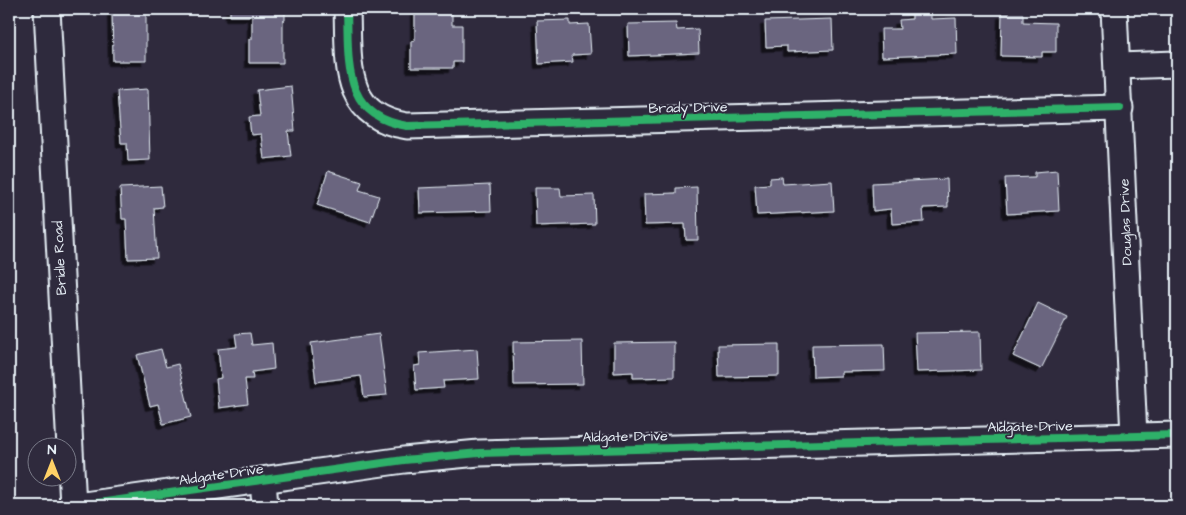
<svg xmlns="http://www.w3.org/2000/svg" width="1186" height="515" font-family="'Architects Daughter',sans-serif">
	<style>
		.building { fill: #6a657f; stroke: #e8f1f8; filter: url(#shadow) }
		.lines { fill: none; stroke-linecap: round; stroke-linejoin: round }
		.minor-casing { stroke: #e8f1f8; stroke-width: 29 }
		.minor { stroke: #2f2a3d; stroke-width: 25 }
		.cycleway-casing { stroke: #2f2a3d; stroke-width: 11 }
		.cycleway { stroke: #2db169; stroke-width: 8 }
		.labels { text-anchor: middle; stroke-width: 4; stroke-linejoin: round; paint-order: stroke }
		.street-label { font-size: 14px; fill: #e8f1f8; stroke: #2f2a3d }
	</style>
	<defs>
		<filter id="shadow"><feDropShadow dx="-4.5" dy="4.5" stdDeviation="0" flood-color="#0009"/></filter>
	</defs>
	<rect width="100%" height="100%" fill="#2f2a3d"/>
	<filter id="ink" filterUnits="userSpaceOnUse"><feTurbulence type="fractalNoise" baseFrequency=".02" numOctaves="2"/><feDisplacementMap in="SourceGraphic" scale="10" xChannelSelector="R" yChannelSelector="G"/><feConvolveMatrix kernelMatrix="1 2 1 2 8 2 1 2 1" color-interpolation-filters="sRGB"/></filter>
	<g filter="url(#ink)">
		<g class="building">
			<path d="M112,9H146V61H113Z"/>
			<path d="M230,9H285V20L283,21V63H249V39H252V16H230Z"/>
			<path d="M415,9H452V25H462V62H453V68H411V41L415,40Z"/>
			<path d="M912,12H931V19L956,18L957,54L882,57L881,29H900L899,20L912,19Z"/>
			<path d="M1002,14H1023V22L1056,23V52H1042V57L1001,56Z"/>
			<path d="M832,19L833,50L787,52V46L766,47L765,21Z"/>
			<path d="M570,20V25L589,24L591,54L572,55L573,62L539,64L537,21Z"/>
			<path d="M676,23L677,30L698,29L699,53L629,56L628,24Z"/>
			<path d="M291,86L295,131H288L291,156L264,159L261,134L251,135L249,117L260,116L257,90Z"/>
			<path d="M148,89L150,160L128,161L127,143H121L117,91Z"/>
			<path d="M1057,170L1059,211L1007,214L1005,178L1035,177V172Z"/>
			<path d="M328,171L362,182L359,190L379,196L370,222L317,205Z"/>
			<path d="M782,177L783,184L832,181L834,211L757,215L755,185L770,184V178Z"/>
			<path d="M947,179L948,207L923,208L924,222L892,224L891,209L873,211L872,183Z"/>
			<path d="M490,185L491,211L420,213L419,188Z"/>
			<path d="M161,186L163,207L154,208L157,258L128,259L126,219H122L120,188Z"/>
			<path d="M697,187L698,240H686L685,224L645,225L644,194L676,193V188Z"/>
			<path d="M535,188H560L561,196L594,195L595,224L536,226Z"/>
			<path d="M1038,303L1067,317L1041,369L1013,356Z"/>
			<path d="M980,332L981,370L917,372L915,333Z"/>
			<path d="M250,333L252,345L272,343L274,369L252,372L253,379H245L248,404L219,408L216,379L221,378L218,349L237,347L235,334Z"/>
			<path d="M379,334L387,395L364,397L361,376L316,382L311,343Z"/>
			<path d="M582,341L583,384L514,385L513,342Z"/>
			<path d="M674,342V377L633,378V372L614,373V343Z"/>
			<path d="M779,344V376L719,377L718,345Z"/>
			<path d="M884,344L885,371L841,372V376L813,377L812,345Z"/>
			<path d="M161,349L166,367L178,364L191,417L163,424L158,404L150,406L137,355Z"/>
			<path d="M477,349L479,379L443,381L444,388L416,390L414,366L420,365L419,353Z"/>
			<path d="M1177,504V506H1154V505Z"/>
			<path d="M996,505V506H959Z"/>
		</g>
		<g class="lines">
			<defs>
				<g id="minor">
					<path d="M47,9L73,506"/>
					<path d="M347,9C349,61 341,116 407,126L1120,108"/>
					<path d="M1114,9L1134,436"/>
					<path d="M1118,66L1177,64"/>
					<path d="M263,481L265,506"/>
					<path d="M77,506L404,460L479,453L1177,435"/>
				</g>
			</defs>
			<use href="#minor" class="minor-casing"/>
			<use href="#minor" class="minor"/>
			<defs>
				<g id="cycleway">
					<path d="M347,9C349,61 341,116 407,126L1120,108"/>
					<path d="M77,506L404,460L479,453L1177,435"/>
				</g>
			</defs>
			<use href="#cycleway" class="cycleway-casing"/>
			<use href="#cycleway" class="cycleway"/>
		</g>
	</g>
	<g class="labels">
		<g class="street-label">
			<text transform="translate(688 107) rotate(-1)" y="5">Brady Drive</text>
			<text transform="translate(1125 222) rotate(-92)" y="5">Douglas Drive</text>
			<text transform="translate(59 258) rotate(-93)" y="5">Bridle Road</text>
			<text transform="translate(1030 426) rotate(-1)" y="5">Aldgate Drive</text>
			<text transform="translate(625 436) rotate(-1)" y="5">Aldgate Drive</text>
			<text transform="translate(221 474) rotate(-8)" y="5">Aldgate Drive</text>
		</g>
	</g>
	<rect width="1186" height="515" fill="none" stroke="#2f2a3d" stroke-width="30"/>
	<rect x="15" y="15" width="1156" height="485" fill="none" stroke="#e8f1f8" stroke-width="2" filter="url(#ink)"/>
	<g transform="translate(52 462)"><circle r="24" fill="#2f2a3d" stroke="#797a88"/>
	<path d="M0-4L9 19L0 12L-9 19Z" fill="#ffd166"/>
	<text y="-8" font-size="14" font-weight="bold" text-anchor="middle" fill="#e8f1f8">N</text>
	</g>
</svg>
